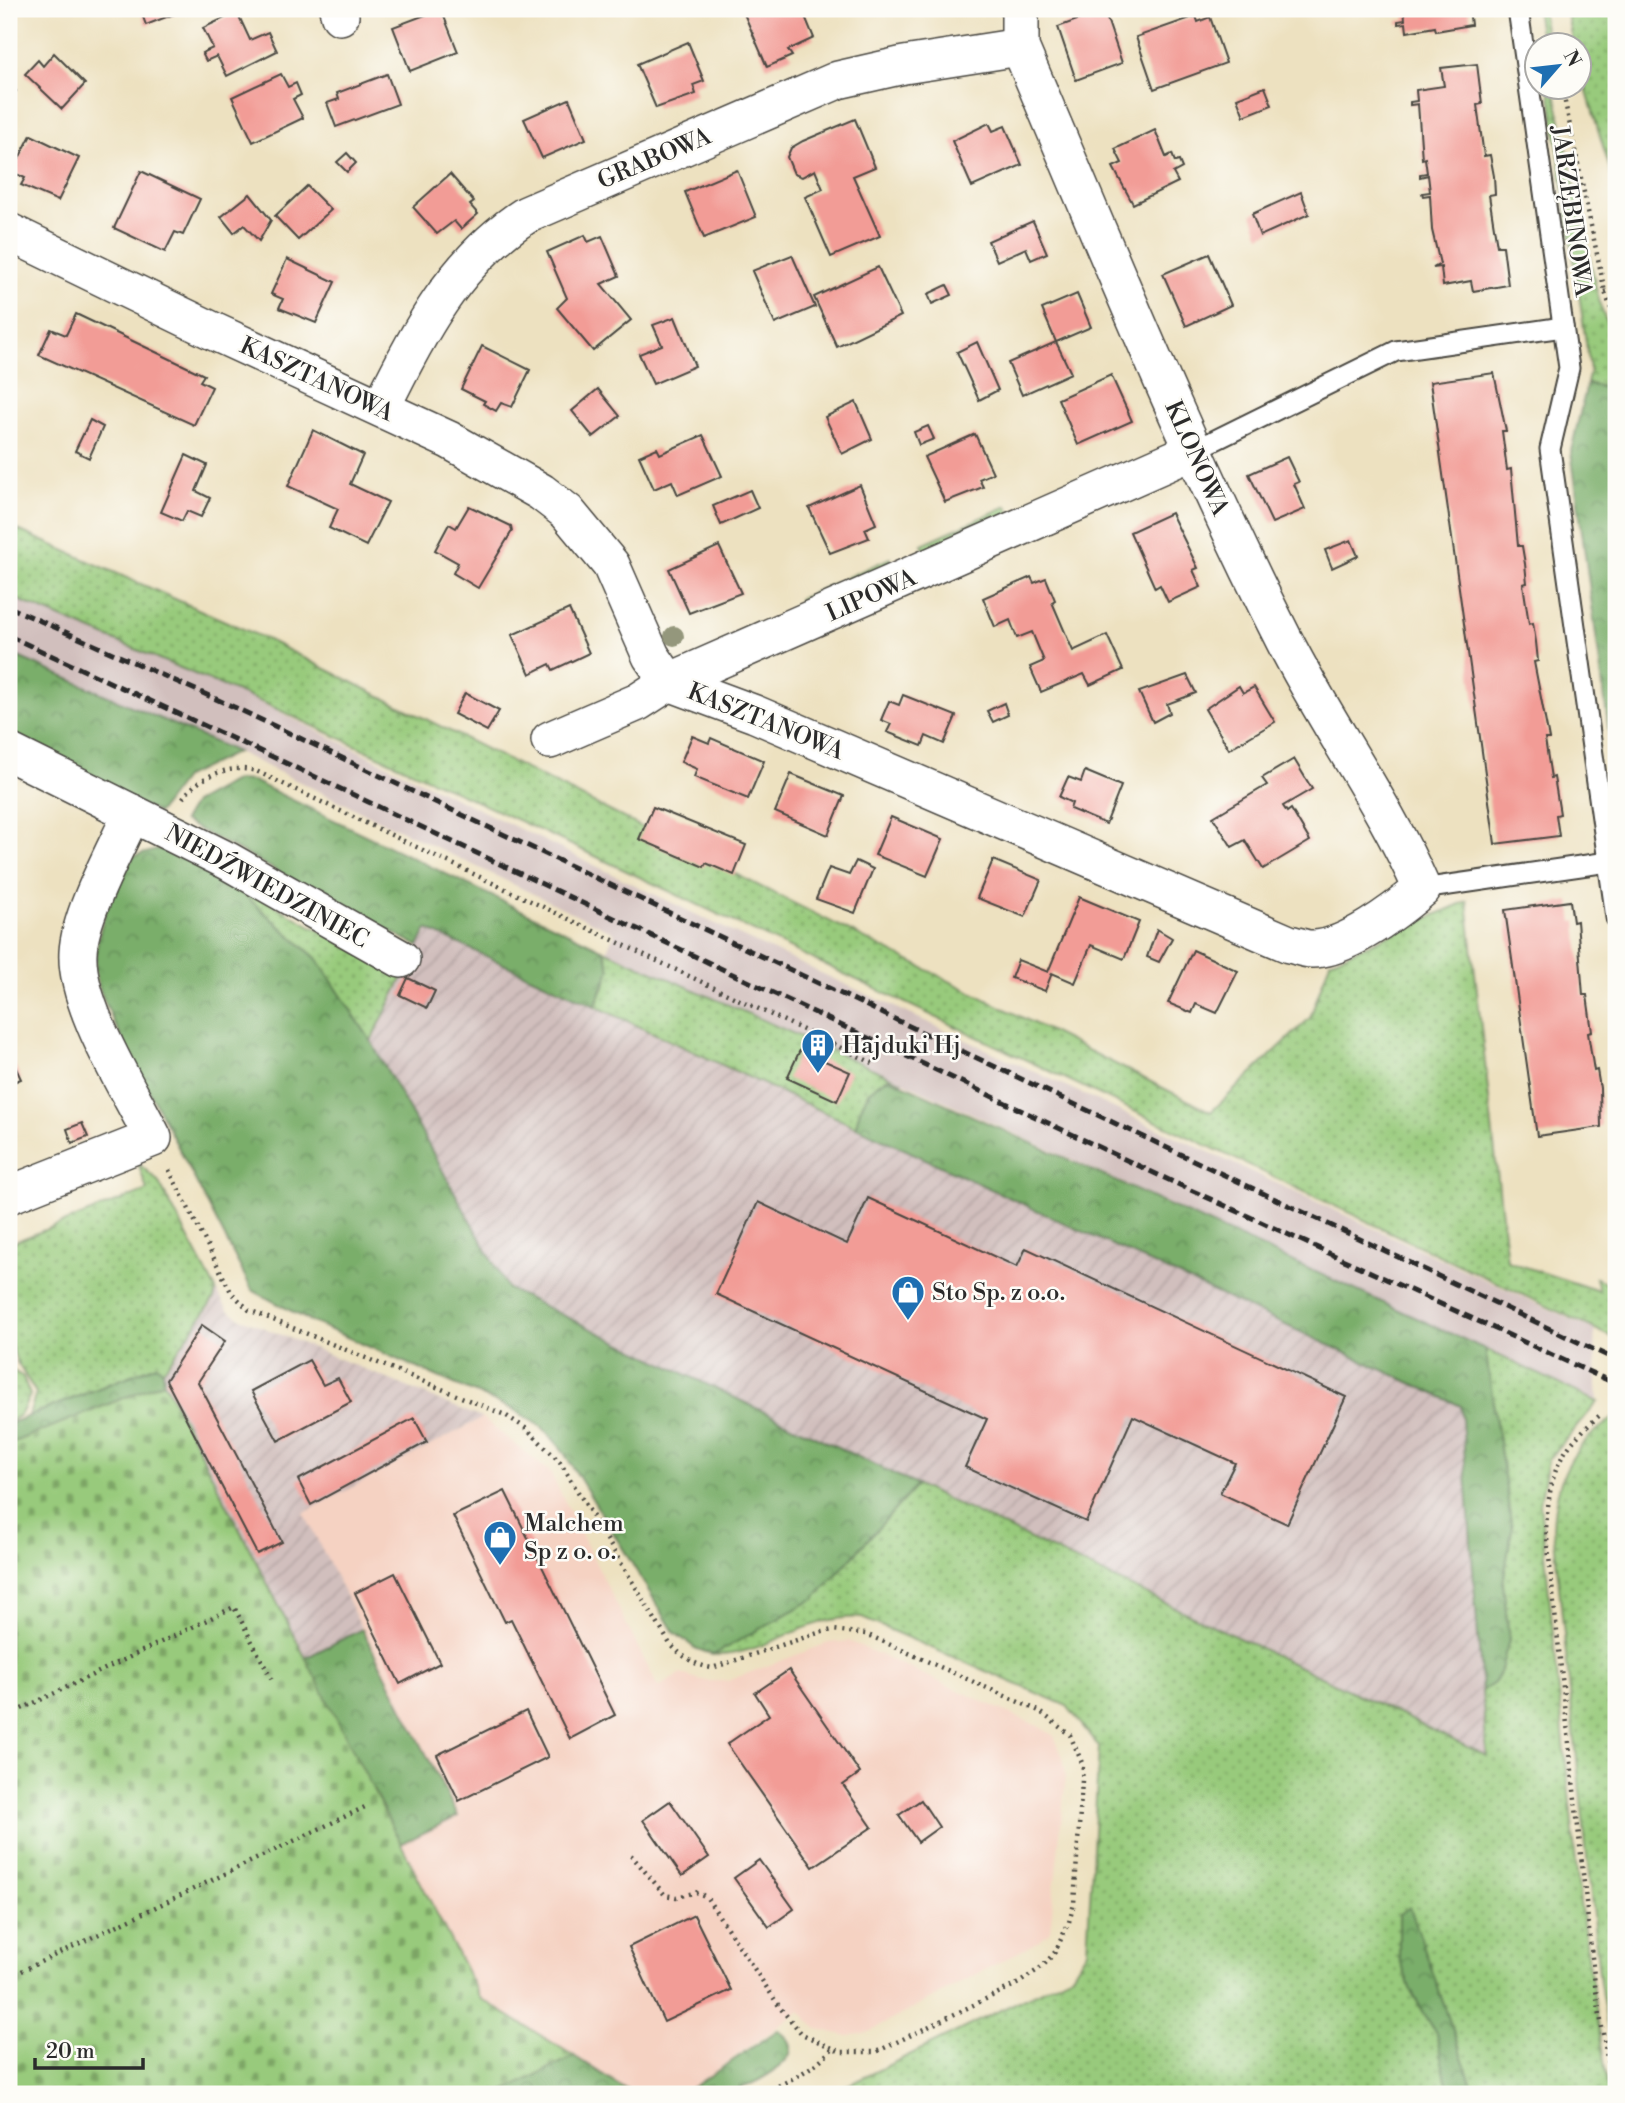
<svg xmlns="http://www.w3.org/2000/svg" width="1625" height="2103" font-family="'Libre Bodoni',serif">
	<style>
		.built { fill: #f5d2c2 }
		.industrial { fill: url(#industrial-furrows) }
		.railway { fill: #d1bfbd }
		.grass { fill: url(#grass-dots); stroke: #627a53; stroke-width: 2 }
		.forest { fill: url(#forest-crowns); stroke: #526c4b; stroke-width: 2 }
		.cemetery { fill: url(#cemetery-stones); stroke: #627a53; stroke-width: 2 }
		.building { fill: #f29c96 }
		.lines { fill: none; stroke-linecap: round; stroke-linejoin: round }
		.service-casing { stroke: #484641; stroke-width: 23 }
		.minor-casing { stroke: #484641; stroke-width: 40 }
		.path { stroke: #484641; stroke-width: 4.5; stroke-dasharray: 2 5; stroke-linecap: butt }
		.service { stroke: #fff; stroke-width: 19 }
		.minor { stroke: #fff; stroke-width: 37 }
		.rail { stroke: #2b2b2b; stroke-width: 5; stroke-dasharray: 10 5; stroke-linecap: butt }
		.tree { fill: #94977b }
		.labels { text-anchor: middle; stroke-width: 5; stroke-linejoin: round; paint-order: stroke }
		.street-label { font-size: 24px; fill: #2b2b2b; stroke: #fdfcf7 }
		.poi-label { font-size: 24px; fill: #2b2b2b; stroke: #fdfcf7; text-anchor: start }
	</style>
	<defs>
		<pattern id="industrial-furrows" width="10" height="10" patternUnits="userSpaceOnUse" patternTransform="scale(1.75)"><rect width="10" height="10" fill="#d1bfbd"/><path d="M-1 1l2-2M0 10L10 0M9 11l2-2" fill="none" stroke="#b4a4a3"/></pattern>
		<pattern id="grass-dots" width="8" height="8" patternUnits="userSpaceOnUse" patternTransform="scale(1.75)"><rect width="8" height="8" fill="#98ca7b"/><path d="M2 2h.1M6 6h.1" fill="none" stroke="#7ca465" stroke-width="1.8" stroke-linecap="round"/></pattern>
		<pattern id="forest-crowns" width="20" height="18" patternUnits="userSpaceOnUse" patternTransform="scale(1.75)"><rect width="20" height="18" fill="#7aae6b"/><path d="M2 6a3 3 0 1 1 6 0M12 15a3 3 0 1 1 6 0" fill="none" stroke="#648e58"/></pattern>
		<pattern id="cemetery-stones" width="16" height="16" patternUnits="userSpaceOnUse" patternTransform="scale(1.75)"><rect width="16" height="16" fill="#98ca7b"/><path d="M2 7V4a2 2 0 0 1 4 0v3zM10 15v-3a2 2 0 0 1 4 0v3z" fill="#7ca465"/></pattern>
	</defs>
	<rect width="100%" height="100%" fill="#fdfcf7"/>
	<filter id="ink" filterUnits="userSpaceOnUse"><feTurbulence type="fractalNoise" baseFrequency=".0143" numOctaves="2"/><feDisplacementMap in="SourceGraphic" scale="14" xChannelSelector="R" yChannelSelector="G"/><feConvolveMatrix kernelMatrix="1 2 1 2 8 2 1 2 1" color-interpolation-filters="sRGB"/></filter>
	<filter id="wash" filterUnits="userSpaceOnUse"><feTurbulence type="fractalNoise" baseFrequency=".00686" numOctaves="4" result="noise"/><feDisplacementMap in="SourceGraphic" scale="28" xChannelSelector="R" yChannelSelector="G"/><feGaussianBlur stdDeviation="1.57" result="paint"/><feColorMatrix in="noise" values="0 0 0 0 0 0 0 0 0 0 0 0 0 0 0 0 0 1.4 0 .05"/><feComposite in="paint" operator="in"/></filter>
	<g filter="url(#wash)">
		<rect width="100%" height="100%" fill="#ede1c0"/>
		<path class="built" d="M482,1418L550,1472L658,1687L681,1674L706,1681H727L828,1643L849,1641L1040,1727L1054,1736L1063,1757L1066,1775L1050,1931L1039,1941L869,2032L848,2036L817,2029L800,2011L682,2094H633L480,1998L401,1844L458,1816L303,1513Z"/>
		<g class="industrial">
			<path d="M427,929L1461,1406L1487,1756L507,1289L371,1041Z"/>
			<path d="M216,1290L228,1310L243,1319L482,1418L304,1513L362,1629L305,1658L164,1382L163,1371L212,1304Z"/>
		</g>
		<path class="railway" d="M9,581L730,931L1594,1330L1598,1402L904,1082L879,1138L582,1001L615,933L237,752L9,653Z"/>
		<g class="grass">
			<path d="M1536,9H1542L1547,45H1542Z"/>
			<path d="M1566,9H1616V190L1580,68V46L1573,45Z"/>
			<path d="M1549,88H1554L1599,302L1616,348V390L1587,383L1590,370Z"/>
			<path d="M1007,506L1011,515L925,553L922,544Z"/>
			<path d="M9,526L266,639L1211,1112L1310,1018L1330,961L1467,901L1507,1261L1599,1291L1596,1278L1616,1287V1339L578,848L266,704L9,596Z"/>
			<path d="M890,558L894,567L802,607L799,599Z"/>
			<path d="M225,878L403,977L371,1041L317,959Z"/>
			<path d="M604,950L903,1082L889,1078L868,1092L856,1127L595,1006C604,987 615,971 604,950Z"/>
			<path d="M138,1163L158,1181L216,1290L214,1299L163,1371L157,1365L29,1416L36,1393L17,1362L9,1340V1244L147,1190Z"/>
			<path d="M1485,1349L1598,1402L1548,1460L1540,1503L1580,1903L1609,2094H830L1072,1975L1087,1951L1099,1747L1067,1706L862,1618C808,1613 764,1657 713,1655L815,1598L917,1485L1487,1756L1482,1691L1494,1683L1509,1640L1503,1583L1512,1529Z"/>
			<path d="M9,1368L23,1377L30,1395L21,1414L9,1422Z"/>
			<path d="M1614,1418H1616V2078L1600,1983L1553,1528C1555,1479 1572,1444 1614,1418Z"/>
		</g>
		<g class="forest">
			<path d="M1587,384L1616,390V783L1571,451Z"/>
			<path d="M9,653L237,752L185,777L158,813L9,740Z"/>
			<path d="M236,780L253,781L604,950L610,969L595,1006L427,929L418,946L183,821L194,803Z"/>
			<path d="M164,848L225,878L317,959L371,1041L508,1289L917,1485L815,1598L713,1655L695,1648L674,1632L561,1448L543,1428L514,1410L310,1321L252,1290L113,1021C108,1007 97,989 96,974C92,936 113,887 134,856Z"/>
			<path d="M889,1078L1485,1349L1512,1529L1503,1583L1509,1640L1500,1673L1494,1683L1482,1691L1461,1406L856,1127C859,1106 869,1085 889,1078Z"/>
			<path d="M157,1365L163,1371L164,1382L9,1444V1424Z"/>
			<path d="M362,1629L458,1816L401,1844L305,1658Z"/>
			<path d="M1410,1907L1475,2094H1449L1436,2033L1411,1991L1399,1957V1914Z"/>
			<path d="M778,2030C783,2035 791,2039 791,2047C793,2065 748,2088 732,2091C716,2094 700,2094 683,2094Z"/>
			<path d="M574,2056L633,2094H498Z"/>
		</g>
		<path class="cemetery" d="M164,1382L480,1998L574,2056L498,2094H9V1444Z"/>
		<g id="blocks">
			<g class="building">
				<path d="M140,9H187L146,25Z"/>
				<path d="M441,9L458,52L410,71L393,27Z"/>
				<path d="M742,9H802L814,38L788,50L792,56L767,67Z"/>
				<path d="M1404,9H1469L1471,25L1436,31L1435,27L1407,32L1406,23L1398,24V21L1405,20Z"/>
				<path d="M1104,10L1122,63L1076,80L1058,27Z"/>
				<path d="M237,12L250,40L268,32L277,51L227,76L217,56L206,61L202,53L213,48L203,28Z"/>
				<path d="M1196,16L1198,22L1210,17L1226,63L1154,89L1136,37Z"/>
				<path d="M688,42L704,81L693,85L696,94L656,108L637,64Z"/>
				<path d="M54,53L85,84L62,109L25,74L38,60L43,66Z"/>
				<path d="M1477,64L1482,104L1477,105L1484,156L1490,155L1494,176L1495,194L1489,195L1493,221L1497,246H1503L1508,285L1473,291L1471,281L1443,286L1441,267L1433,268L1440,264L1432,230L1430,195L1423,196L1422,193L1430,192L1428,175L1420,177V174L1427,173L1425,158L1422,159L1418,104L1410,105V102L1417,101L1416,90L1444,86L1441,68Z"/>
				<path d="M281,74L288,87L296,83L301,95L293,99L303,118L253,142L232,97Z"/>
				<path d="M387,74L398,104L336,127L327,103L339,99L337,93Z"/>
				<path d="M9,84L16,91L9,99Z"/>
				<path d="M1265,87L1272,105L1244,116L1237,98Z"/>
				<path d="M569,99L586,139L542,158L524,119Z"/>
				<path d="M855,119L875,167L853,176L880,236L831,257L805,197L823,189L815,170L802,177L794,174L787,157L791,148L803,141Z"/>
				<path d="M989,123L993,131L1005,126L1022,165L972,187L952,141Z"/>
				<path d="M1155,130L1166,157L1172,154L1175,162L1179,161L1182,168L1173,173L1178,182L1133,204L1113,167L1122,163L1115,149Z"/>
				<path d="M31,135L79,158L58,201L21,185L25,178L12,172Z"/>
				<path d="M347,153L356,163L347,172L337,162Z"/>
				<path d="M737,170L756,217L704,238L685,192Z"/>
				<path d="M141,171L200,199L183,235L175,232L165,252L114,228Z"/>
				<path d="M450,174L474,202L470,205L478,214L461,229L454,221L437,234L413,207Z"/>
				<path d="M307,186L331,210L298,240L275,216Z"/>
				<path d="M1301,192L1309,214L1260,236L1252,214Z"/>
				<path d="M250,194L271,220L259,241L244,225L234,233L221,217Z"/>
				<path d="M1033,221L1047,253L1031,260L1026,248L997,261L988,241Z"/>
				<path d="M585,235L588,242L602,236L619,276L601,284L631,320L593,351L557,308L567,298L547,252Z"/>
				<path d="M1209,254L1231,305L1186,326L1163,274Z"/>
				<path d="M792,255L815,307L775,324L752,271Z"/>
				<path d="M287,259L335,282L316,323L279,308L283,299L271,294Z"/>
				<path d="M878,267L901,316L837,347L814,297Z"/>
				<path d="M947,285L952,295L932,304L928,294Z"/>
				<path d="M1077,294L1091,327L1056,342L1071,373L1022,395L1008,363L1056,342L1042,309Z"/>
				<path d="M76,314L204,375L200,381L212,387L194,425L39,355L51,329L66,335Z"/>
				<path d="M675,317L695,366L653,384L639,354L662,345L653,325Z"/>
				<path d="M977,342L998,390L979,400L957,352Z"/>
				<path d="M482,346L530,370L512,407L501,403L496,411L483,404L485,401L461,389Z"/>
				<path d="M1494,373L1506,431H1502L1507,470L1511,469L1518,546H1522L1525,564L1527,583L1523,584L1529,624L1533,623L1536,642L1538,661L1534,662L1549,739H1545L1551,778L1554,777L1560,814L1556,815L1559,836L1495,844L1430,382Z"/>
				<path d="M1111,375L1132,421L1078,445L1058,399Z"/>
				<path d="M598,389L620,416L593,437L572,411Z"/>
				<path d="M856,402L872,439L842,454L825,417Z"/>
				<path d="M90,420L103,427L89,458L75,451Z"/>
				<path d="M928,426L934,439L919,445L914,432Z"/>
				<path d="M313,430L363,455L350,484L388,502L366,546L329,528L338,509L288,486Z"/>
				<path d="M975,434L993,473L979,479L983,487L945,502L924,457Z"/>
				<path d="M703,435L722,476L678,495L672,481L654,489L639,456L657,448L660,454Z"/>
				<path d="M186,455L207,465L196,491L210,498L201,517L187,511L182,521L161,512Z"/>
				<path d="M1287,457L1299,482L1294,484L1305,509L1272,523L1249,474Z"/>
				<path d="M860,485L876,524L865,529L869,538L830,553L809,508Z"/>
				<path d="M750,490L758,508L721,525L713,506Z"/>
				<path d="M469,506L511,526L512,531L478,588L453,573L458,563L435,550L449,524L456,528Z"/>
				<path d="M1171,513L1198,568L1193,570L1201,587L1168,602L1160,585L1155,588L1130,532Z"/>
				<path d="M1351,540L1358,556L1332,568L1325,550Z"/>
				<path d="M719,546L741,593L689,613L669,569Z"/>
				<path d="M1031,577L1034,583L1046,578L1055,600L1052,602L1073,651L1107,635L1123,670L1090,685L1084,674L1041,692L1030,667L1044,661L1032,632L1017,638L1010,620L995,627L983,598Z"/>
				<path d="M569,609L589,653L553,670L550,664L530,674L512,635Z"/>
				<path d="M1187,675L1196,693L1167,704L1170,713L1153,722L1139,692Z"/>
				<path d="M1239,686L1243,693L1254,687L1275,722L1229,749L1205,709Z"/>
				<path d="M465,693L499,711L487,731L454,714Z"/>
				<path d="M903,695L956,716L944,744L926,736L922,746L887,732L891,724L881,720L889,701L899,705Z"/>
				<path d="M1004,703L1008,715L993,722L987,711Z"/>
				<path d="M692,736L709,743L711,738L764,761L748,799L694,777L697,769L681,762Z"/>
				<path d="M1294,759L1312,789L1283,806L1287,812L1291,809L1310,841L1263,869L1245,840L1232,847L1213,817L1267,785L1262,778Z"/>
				<path d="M1085,771L1121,786L1106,824L1070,809L1072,803L1059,797L1068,777L1081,782Z"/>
				<path d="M791,774L844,796L828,835L775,812Z"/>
				<path d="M653,807L746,845L734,875L706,863L704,867L639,839Z"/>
				<path d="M891,817L943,839L927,876L875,855Z"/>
				<path d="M993,860L1041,880L1025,917L977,898Z"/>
				<path d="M856,861L873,869L855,913L816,899L829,868L849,875Z"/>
				<path d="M1079,897L1139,922L1124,959L1091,945L1075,983L1052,973L1045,991L1011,978L1018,960L1048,972Z"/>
				<path d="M1570,901L1573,922L1577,921L1583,995H1587L1592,1032L1588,1033L1594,1071L1597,1070L1600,1088L1601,1127L1537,1136L1505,910Z"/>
				<path d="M1157,929L1172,938L1159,962L1147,957Z"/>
				<path d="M1193,950L1238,971L1217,1013L1196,1004L1192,1013L1168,1003Z"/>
				<path d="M408,978L435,991L427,1008L400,995Z"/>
				<path d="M800,1050L850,1072L837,1101L787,1078Z"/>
				<path d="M9,1053L21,1079L9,1084Z"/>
				<path d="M82,1123L88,1137L72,1143L67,1129Z"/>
				<path d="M868,1198L1017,1267L1026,1248L1346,1397L1287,1524L1220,1493L1235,1463L1133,1416L1086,1522L965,1467L987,1419L716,1294L758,1202L847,1244Z"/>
				<path d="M202,1325L225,1341L198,1382L282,1542L257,1554L166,1380Z"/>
				<path d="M309,1360L323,1385L338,1378L351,1402L278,1441L251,1391Z"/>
				<path d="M414,1418L427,1442L311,1505L298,1480Z"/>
				<path d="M505,1491L615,1715L570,1739L511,1619L505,1622L453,1516Z"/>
				<path d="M395,1573L440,1663L400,1684L355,1593Z"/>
				<path d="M789,1670L860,1773L843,1785L872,1827L813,1867L727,1744L769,1715L755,1693Z"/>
				<path d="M526,1711L548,1757L459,1801L437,1755Z"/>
				<path d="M921,1800L939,1827L918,1842L899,1815Z"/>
				<path d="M670,1801L709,1857L682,1876L643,1820Z"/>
				<path d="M759,1860L794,1909L769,1927L734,1878Z"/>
				<path d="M694,1915L731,1990L664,2022L629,1947Z"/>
			</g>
		</g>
	</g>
	<g filter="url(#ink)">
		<use href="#blocks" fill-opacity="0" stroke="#484641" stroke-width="2"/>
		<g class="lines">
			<defs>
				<g id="service">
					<path d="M1518,9L1569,368L1550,449L1616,918"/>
					<path d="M1193,451L1396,351L1563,327"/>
					<path d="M1422,889L1608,862"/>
				</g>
				<g id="minor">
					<path d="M338,9L340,16"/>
					<path d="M9,232L215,332L449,440L541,492L567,512L611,565L651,656L669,682L755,714L1289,944C1296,945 1304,949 1311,949C1345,950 1397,910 1422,889C1384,802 1327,725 1284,640C1186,447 1105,246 1020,47V9"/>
					<path d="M381,408C417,334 455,261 526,215L838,80L904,65L1020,47"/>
					<path d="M550,740L638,702L669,682L1193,451"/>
					<path d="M9,752L228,861L401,959"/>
					<path d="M9,1195L153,1138C129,1089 75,1006 78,952C80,913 116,849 132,813"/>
				</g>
			</defs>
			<use href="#service" class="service-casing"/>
			<use href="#minor" class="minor-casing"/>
			<g class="path">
				<path d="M1562,88L1605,292L1616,323"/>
				<path d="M1605,292L1616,289"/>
				<path d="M183,798C199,776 229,764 256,771L875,1064"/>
				<path d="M169,1170L231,1292L249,1310L505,1415L527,1429L560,1462L670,1644C683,1657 694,1665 712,1668L818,1633L833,1630L866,1634L1039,1711L1070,1735L1083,1765L1074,1904L1069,1922L1055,1952L1043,1966L1019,1983L876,2052H841L802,2034L781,2009L707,1898L698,1892L676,1897L665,1895L631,1855"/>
				<path d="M1599,1416C1556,1453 1550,1473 1546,1529L1595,1985L1613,2094"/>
				<path d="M9,1715L234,1607L273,1682"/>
				<path d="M9,1977L365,1807"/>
				<path d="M759,2094C786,2083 811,2071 832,2049"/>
			</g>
			<use href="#service" class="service"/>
			<use href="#minor" class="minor"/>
			<g class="rail">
				<path d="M9,607L234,707L1616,1360"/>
				<path d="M9,636L288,764L1171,1181L1616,1384"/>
			</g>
		</g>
		<circle class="tree" cx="674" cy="636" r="10"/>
	</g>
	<defs>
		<symbol id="building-pin" viewBox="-11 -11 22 30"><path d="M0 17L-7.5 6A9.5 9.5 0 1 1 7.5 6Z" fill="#1f6fb2" stroke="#fdfcf7"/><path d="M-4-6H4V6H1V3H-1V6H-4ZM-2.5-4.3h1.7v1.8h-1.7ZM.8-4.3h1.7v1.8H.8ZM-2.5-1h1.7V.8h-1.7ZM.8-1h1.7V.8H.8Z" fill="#fff"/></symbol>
		<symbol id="shop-pin" viewBox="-11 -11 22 30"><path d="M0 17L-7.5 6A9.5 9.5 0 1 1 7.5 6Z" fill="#1f6fb2" stroke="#fdfcf7"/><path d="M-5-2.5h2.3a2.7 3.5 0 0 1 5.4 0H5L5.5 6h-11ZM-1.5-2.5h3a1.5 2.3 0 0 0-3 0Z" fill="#fff"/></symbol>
	</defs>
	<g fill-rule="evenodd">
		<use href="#building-pin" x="799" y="1026" width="38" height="52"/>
		<use href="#shop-pin" x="889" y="1273" width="38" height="52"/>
		<use href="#shop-pin" x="481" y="1518" width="38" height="52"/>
	</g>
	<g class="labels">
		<g class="street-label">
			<text transform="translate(654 158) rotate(-23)" y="8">GRABOWA</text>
			<text transform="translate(1572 211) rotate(82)" y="8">JARZĘBINOWA</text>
			<text transform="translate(317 379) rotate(25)" y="8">KASZTANOWA</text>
			<text transform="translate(1197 458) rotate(66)" y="8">KLONOWA</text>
			<text transform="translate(871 595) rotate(-24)" y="8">LIPOWA</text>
			<text transform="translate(766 721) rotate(22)" y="8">KASZTANOWA</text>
			<text transform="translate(267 886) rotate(29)" y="8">NIEDŹWIEDZINIEC</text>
		</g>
		<g class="poi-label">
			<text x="842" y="1053">Hajduki Hj</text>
			<text x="932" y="1300">Sto Sp. z o.o.</text>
			<text x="524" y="1531">Malchem<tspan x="524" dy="28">Sp z o. o.</tspan></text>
		</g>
	</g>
	<rect width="1625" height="2103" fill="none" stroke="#fdfcf7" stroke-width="35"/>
	<g transform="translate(1558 66) rotate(62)"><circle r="33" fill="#fdfcf7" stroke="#a9a8a5" stroke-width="2"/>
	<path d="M0-5L12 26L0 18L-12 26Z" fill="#1f6fb2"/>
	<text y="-10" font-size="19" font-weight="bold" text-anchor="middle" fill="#2b2b2b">N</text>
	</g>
	<path d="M35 2058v10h108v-10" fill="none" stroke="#2b2b2b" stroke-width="3.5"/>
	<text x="46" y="2058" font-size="21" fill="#2b2b2b" stroke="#fdfcf7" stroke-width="5" paint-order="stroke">20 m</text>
</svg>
